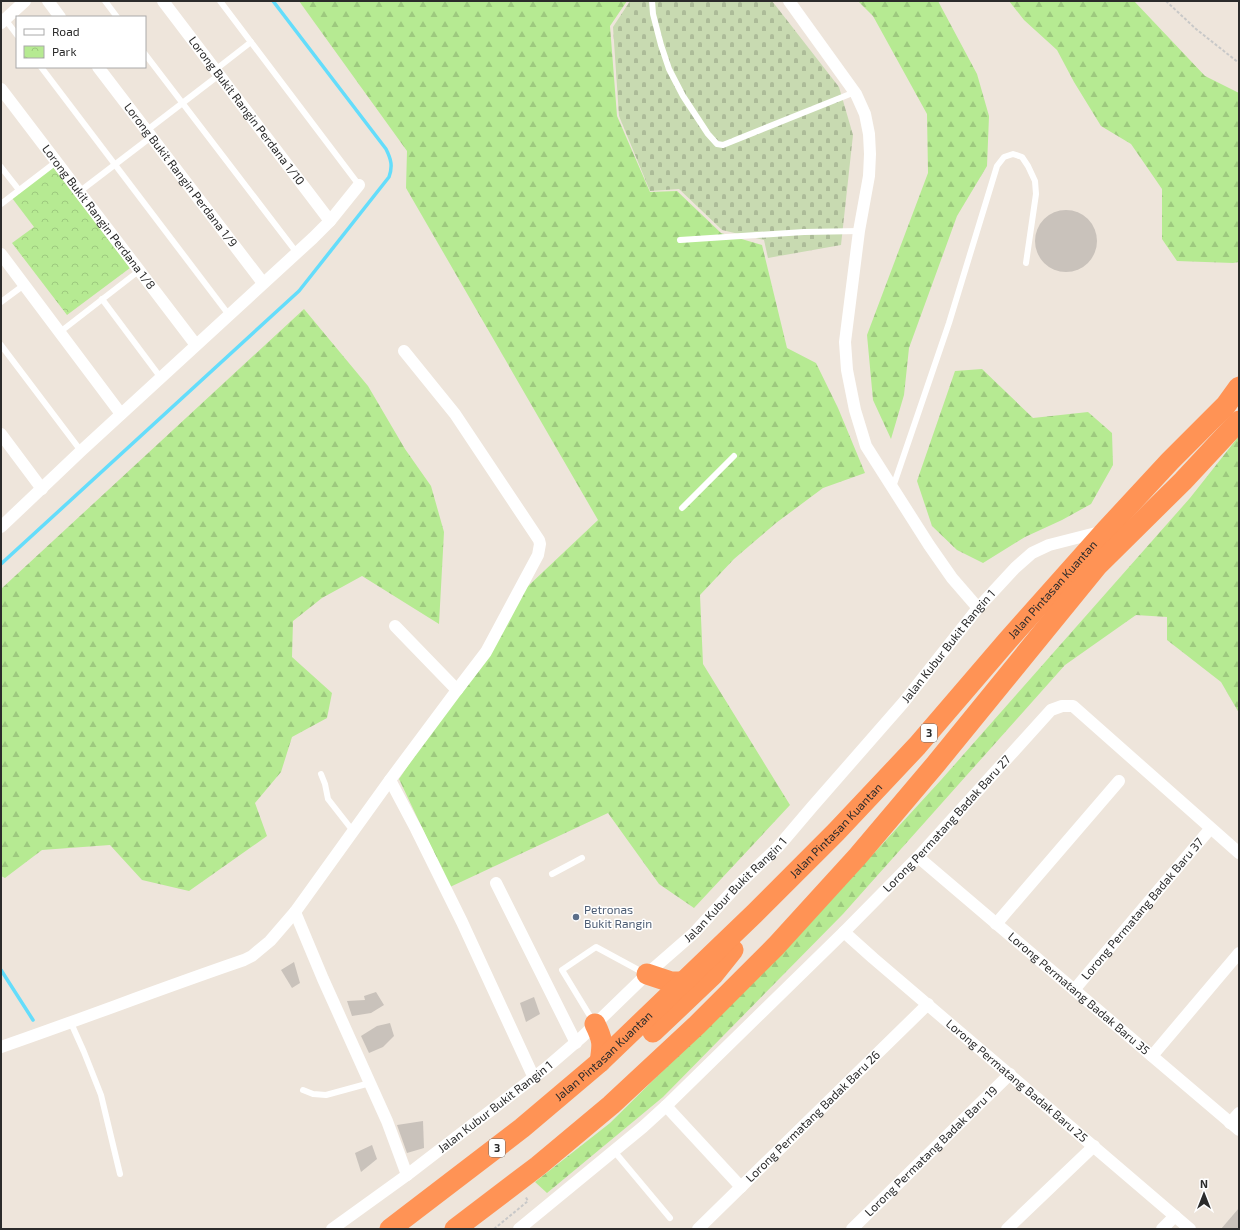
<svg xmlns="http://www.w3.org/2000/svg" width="1240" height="1230" font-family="'Exo 2',sans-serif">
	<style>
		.forest { fill: url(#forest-firs) }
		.cemetery { fill: url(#cemetery-stones) }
		.park { fill: url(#park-crowns) }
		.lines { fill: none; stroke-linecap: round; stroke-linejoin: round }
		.stream { stroke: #64ddfb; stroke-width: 3.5 }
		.building { fill: #c9c2bb }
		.path { stroke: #c8c8c8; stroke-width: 2; stroke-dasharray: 3 2; stroke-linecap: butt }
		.lane { stroke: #fff; stroke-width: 6 }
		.street { stroke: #fff; stroke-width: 12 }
		.highway { stroke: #ff9355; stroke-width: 21 }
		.service-dot { fill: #5c6f8a; stroke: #fff; stroke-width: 1.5 }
		.labels { text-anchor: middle; stroke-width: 3; stroke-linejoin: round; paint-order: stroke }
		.shield { fill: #fff; stroke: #6b6b6b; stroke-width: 1 }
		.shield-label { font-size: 11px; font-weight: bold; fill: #2b2b2b }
		.street-label { font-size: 12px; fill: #2b2b2b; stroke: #fff }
		.service-label { font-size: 12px; fill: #4e5e75; stroke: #fff; text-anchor: start }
	</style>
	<defs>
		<pattern id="forest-firs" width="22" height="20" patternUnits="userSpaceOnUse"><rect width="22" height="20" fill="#b6ea92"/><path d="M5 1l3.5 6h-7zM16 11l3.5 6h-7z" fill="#9dc97e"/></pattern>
		<pattern id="cemetery-stones" width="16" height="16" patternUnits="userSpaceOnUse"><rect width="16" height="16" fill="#c8dab1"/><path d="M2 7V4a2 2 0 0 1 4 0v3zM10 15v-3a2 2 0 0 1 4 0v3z" fill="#acbb98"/></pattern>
		<pattern id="park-crowns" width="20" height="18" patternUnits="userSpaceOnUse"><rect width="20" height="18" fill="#b6ea92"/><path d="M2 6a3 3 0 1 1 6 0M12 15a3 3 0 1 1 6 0" fill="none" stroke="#9dc97e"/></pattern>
	</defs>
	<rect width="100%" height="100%" fill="#eee5db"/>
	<g class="forest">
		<path d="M299,1H627L610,26L617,116L650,192L677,191L721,233L762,245L787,348L816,363L838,408L865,473L823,488L776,523L734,559L700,595L703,664L790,805L694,908L659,884L608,813L450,887L399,779L474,668L508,605L598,520L406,188L407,151Z"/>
		<path d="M858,1H938L977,74L989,116L987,166L957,216L909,348L904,395L891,439L873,400L867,335L928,173L927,114L873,16Z"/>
		<path d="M1009,1H1134L1205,76L1239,93V262L1233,263L1177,261L1162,239V189L1131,144L1101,126L1074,82L1057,50L1024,20Z"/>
		<path d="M304,309L368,386L405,449L431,486L444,532L439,624L362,576L322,598L293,621L292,657L332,693L327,718L292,737L281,772L255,803L267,836L189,891L142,880L110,845L42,850L5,878L1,876V589Z"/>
		<path d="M982,369L1033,418L1088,412L1112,433L1113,465L1091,504L1062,520L1025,537L983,563L957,550L932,526L917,481L955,371Z"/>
		<path d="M1239,436V713L1221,682L1167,640V617L1136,615L1065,665L843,914L663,1097L547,1193L535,1182L610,1123L789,946L941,780L1190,498Z"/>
	</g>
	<path class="cemetery" d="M630,1H772L839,87L853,135L841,245L768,258L764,240L722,230L679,189L650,191L619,116L613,27Z"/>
	<path class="park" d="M53,167L130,268L67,315L12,243L34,227L12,198Z"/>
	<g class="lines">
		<g class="stream">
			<path d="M1,564L299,291L389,177C393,166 391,159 386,149L273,1"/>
			<path d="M1,970L33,1020"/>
		</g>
	</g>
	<g class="building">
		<circle cx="1066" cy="241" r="31"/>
		<path d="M294,962L300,983L292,988L281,970Z"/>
		<path d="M376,992L384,1005L371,1013L352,1016L347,1001L365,1000L364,996Z"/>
		<path d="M534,997L540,1014L526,1022L520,1003Z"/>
		<path d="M390,1023L394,1036L383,1047L369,1053L361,1036L377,1026Z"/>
		<path d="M423,1121L424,1148L407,1153L397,1125Z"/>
		<path d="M372,1145L377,1159L361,1172L355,1153Z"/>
		<path d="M1239,1208V1229H1221Z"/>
	</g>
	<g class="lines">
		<g class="path">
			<path d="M1166,1L1196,29L1239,63"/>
			<path d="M494,1229L528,1201L525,1196"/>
		</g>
		<g class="lane">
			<path d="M105,1L117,17"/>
			<path d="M220,1L359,185"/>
			<path d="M652,1L653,14L661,45L669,69L683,96L708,134L717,144L723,145L855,92"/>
			<path d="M5,19L17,35"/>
			<path d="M145,54L297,253"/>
			<path d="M41,67L229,315"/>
			<path d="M215,70L251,42"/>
			<path d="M146,131L219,75"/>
			<path d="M1,167L19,190"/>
			<path d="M79,192L151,137"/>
			<path d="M1,204L56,162"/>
			<path d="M680,240L804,232L859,231"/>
			<path d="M102,299L161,378"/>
			<path d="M1,302L24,285"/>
			<path d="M60,332L140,270"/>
			<path d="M1,345L81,451"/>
			<path d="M893,487L949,323L997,166L1004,157L1013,154L1022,157L1028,166L1035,181L1036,194L1026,263"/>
			<path d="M682,508L734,456"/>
			<path d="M321,774L325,784L328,799L353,831"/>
			<path d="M552,874L582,858"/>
			<path d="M593,1021L562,970L596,947L644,973"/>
			<path d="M71,1023L84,1052L101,1095L120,1174"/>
			<path d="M303,1090L313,1094L326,1095L370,1083"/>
			<path d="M614,1151L670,1218"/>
		</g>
		<g class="street">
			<path d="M48,1L60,17"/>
			<path id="s1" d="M163,1L330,221"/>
			<path d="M789,1L856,94L865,114L869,134L870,154L869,176L859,231L845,342L847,370L855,410L866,446L929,545L952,578L978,608"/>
			<path d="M1,23L25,1"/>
			<path id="s2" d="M98,67L263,283"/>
			<path id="s3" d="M1,89L196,345"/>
			<path d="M1,254L121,414"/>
			<path d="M404,351L455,414L539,540L540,544L538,555L486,652L457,690"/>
			<path d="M1,434L42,489"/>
			<path d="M1,527L81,451L313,238L330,221L359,185"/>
			<path d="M390,780L416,829L462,922L534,1078"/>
			<path id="s4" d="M918,857L1239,1130"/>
			<path d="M496,883L576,1043"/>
			<path d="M295,912L323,979L387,1121L407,1175"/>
			<path d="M996,924L1119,781"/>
			<path id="s5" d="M844,932L873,958L1190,1229"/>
			<path id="s6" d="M1074,990L1210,829"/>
			<path d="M1,1047C82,1019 162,988 244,960L252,956L270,941L295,912L390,780L457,690L395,626"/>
			<path d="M1152,1056L1239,953"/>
			<path d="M666,1106L741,1187"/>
			<path d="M1230,1123L1239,1113"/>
			<path id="s7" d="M332,1229L407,1175L546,1068L582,1037L647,974L694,933L736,887L778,847L812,807L903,703L978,608L1015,568L1032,553L1049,545L1104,531"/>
			<path id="s8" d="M519,1229L643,1127L666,1106L844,932L918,857L1051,710L1062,706H1073L1239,853"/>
			<path id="s9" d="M698,1229L928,1004"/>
			<path id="s10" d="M852,1229L1010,1074"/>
			<path d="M1007,1229L1094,1146"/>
			<path d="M1162,1229L1175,1216"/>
		</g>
		<g class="highway">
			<path d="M647,974L671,982H683"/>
			<path d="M595,1024C603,1040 603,1044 600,1062"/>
			<path d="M653,1032L713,975L733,950"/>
			<path id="s11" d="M390,1229L522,1128L600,1062L754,914L836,832L917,746L1008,640L1106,530L1170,461L1226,405L1239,387"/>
			<path d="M455,1229L538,1166L611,1105L697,1025L776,946L858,856L935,765L1097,566L1183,481L1239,421"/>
		</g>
	</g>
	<circle class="service-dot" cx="576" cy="917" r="4"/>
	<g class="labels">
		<g class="shield">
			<rect x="921" y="724" width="16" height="18" rx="3"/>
			<rect x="489" y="1139" width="16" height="18" rx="3"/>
		</g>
		<g class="shield-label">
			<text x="929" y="737">3</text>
			<text x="497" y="1152">3</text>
		</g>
		<g class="street-label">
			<text dy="4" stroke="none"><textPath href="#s1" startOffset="138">Lorong Bukit Rangin Perdana 1/10</textPath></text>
			<text dy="4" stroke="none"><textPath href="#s2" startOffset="136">Lorong Bukit Rangin Perdana 1/9</textPath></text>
			<text dy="4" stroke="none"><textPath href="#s3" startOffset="161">Lorong Bukit Rangin Perdana 1/8</textPath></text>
			<text dy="4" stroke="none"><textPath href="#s11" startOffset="923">Jalan Pintasan Kuantan</textPath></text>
			<text dy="4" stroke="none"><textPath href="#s7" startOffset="852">Jalan Kubur Bukit Rangin 1</textPath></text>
			<text dy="4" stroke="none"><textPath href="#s8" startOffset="590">Lorong Permatang Badak Baru 27</textPath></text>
			<text dy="4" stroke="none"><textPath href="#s11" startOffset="599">Jalan Pintasan Kuantan</textPath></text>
			<text dy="4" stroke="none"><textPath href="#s7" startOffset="528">Jalan Kubur Bukit Rangin 1</textPath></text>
			<text dy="4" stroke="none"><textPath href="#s6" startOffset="106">Lorong Permatang Badak Baru 37</textPath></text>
			<text dy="4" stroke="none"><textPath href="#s4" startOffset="211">Lorong Permatang Badak Baru 35</textPath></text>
			<text dy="4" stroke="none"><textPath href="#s11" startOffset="275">Jalan Pintasan Kuantan</textPath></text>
			<text dy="4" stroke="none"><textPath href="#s5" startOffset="228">Lorong Permatang Badak Baru 25</textPath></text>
			<text dy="4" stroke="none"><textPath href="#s7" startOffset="204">Jalan Kubur Bukit Rangin 1</textPath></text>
			<text dy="4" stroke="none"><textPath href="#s9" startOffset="161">Lorong Permatang Badak Baru 26</textPath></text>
			<text dy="4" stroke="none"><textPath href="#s10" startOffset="111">Lorong Permatang Badak Baru 19</textPath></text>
		</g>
		<g class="service-label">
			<text x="584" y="914">Petronas<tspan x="584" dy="14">Bukit Rangin</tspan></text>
		</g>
	</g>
	<rect width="1240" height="1230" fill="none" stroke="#2b2b2b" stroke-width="4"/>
	<rect x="16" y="16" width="130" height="52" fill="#ffffff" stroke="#aaaaaa"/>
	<rect x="24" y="29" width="20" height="6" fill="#ffffff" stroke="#aaaaaa"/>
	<text x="52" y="36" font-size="12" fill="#2b2b2b">Road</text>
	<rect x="24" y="46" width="20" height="12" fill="url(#park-crowns)" stroke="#aaaaaa"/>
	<text x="52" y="56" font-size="12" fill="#2b2b2b">Park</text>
	<g transform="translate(1204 1194)" stroke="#ffffff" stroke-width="3" paint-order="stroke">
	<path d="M0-3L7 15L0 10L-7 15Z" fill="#2b2b2b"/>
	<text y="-6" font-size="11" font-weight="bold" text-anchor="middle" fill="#2b2b2b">N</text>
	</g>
</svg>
